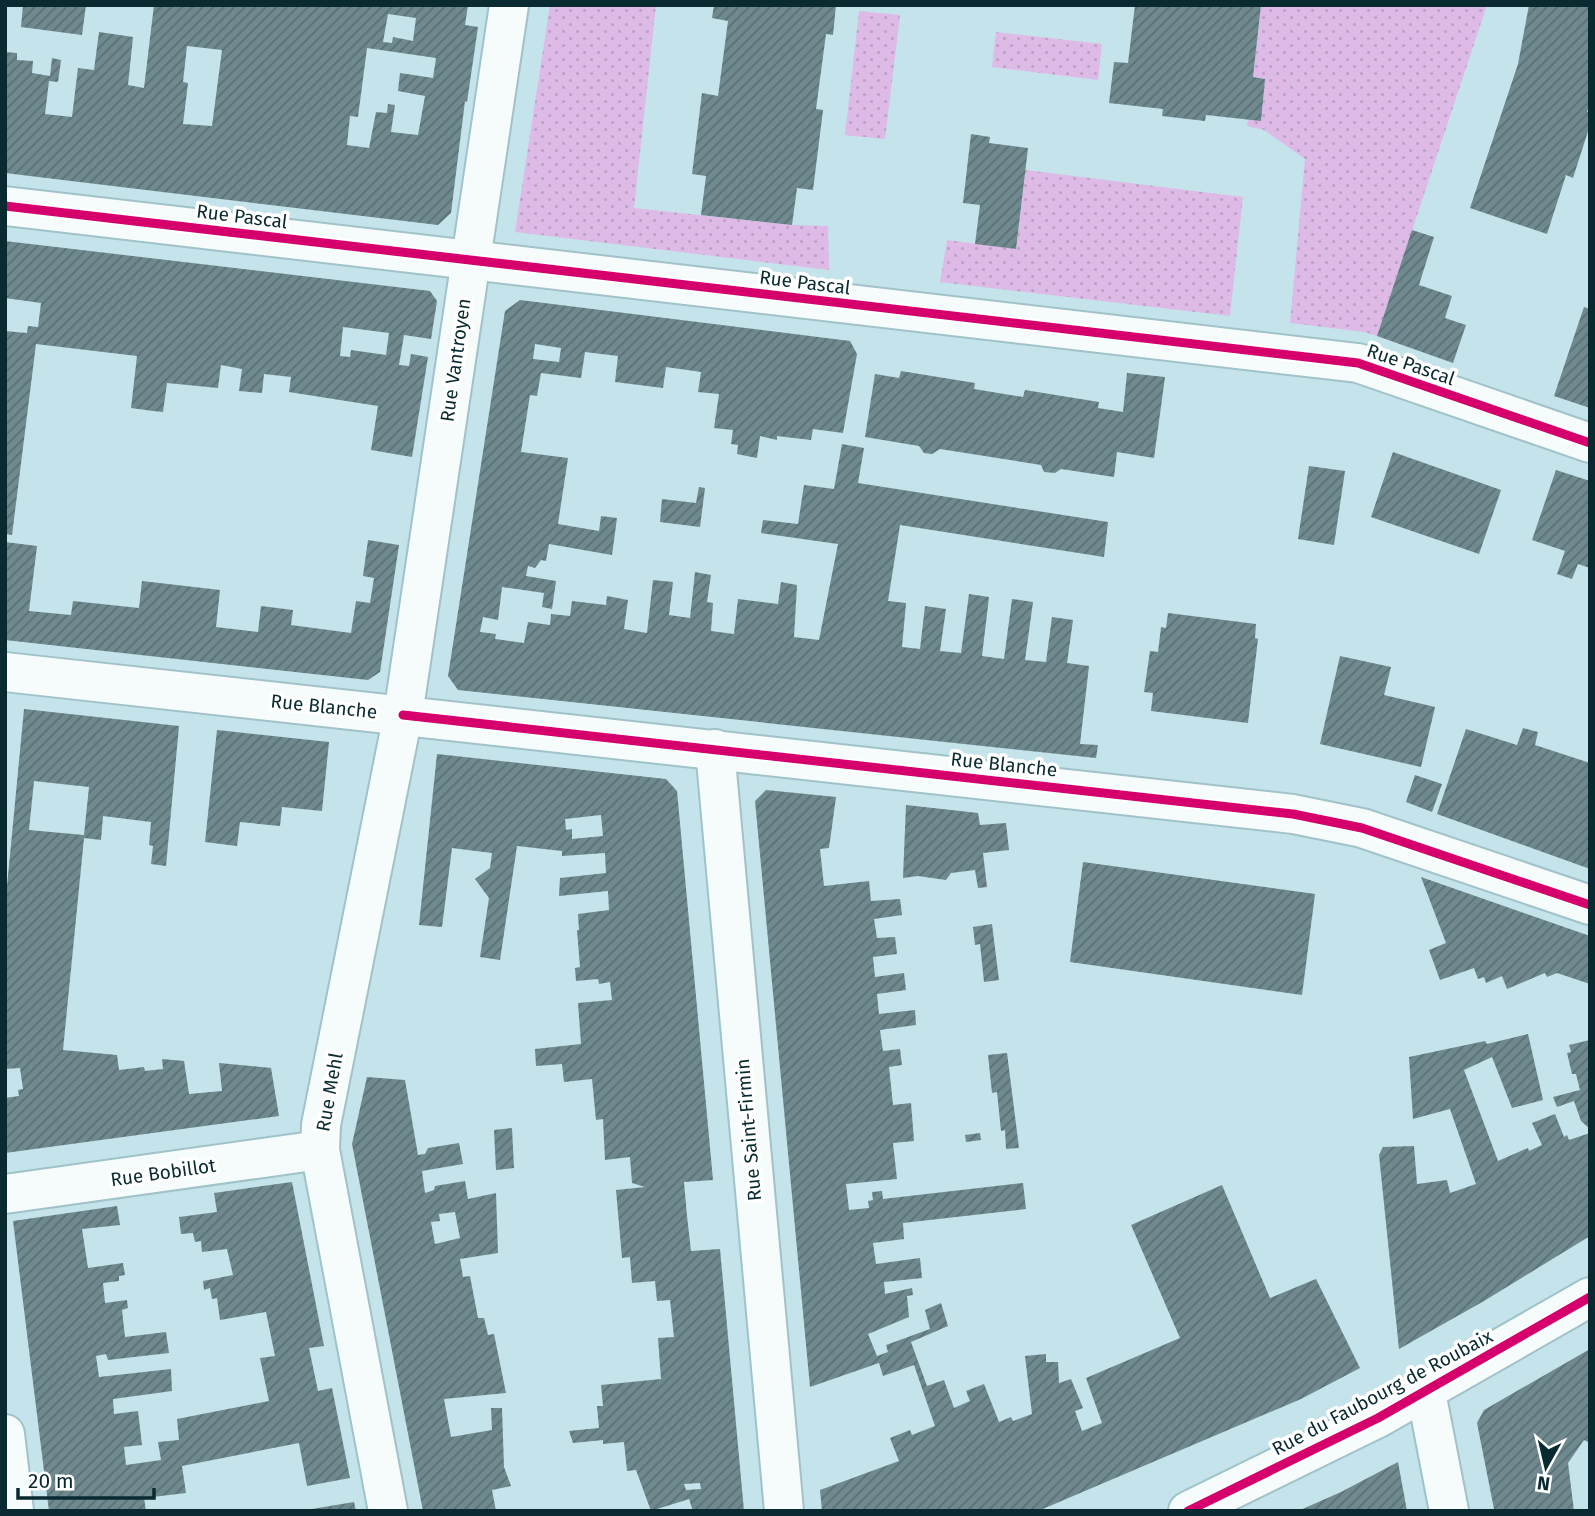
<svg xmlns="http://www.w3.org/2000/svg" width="1595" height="1516" font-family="'Fira Sans',sans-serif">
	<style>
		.grass { fill: url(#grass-dots) }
		.building { fill: url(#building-hatch); fill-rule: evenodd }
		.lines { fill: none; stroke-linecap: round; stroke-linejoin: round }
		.minor-casing { stroke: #a0c2c9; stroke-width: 42 }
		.major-casing { stroke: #a0c2c9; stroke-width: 42 }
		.minor { stroke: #f6fbfc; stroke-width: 38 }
		.major { stroke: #f6fbfc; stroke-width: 38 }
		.cycleway-casing { stroke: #fff; stroke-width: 13 }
		.cycleway { stroke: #d6006c; stroke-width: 9 }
		.labels { text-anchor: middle; stroke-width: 7; stroke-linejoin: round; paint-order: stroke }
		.street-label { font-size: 19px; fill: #082a30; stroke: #fff }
	</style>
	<defs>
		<pattern id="grass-dots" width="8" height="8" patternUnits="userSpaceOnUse" patternTransform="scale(1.75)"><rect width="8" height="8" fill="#debbe7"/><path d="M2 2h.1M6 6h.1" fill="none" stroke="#bda1c6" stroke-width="1.8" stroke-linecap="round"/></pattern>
		<pattern id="building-hatch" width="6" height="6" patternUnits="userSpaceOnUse" patternTransform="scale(1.75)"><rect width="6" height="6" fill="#6f898f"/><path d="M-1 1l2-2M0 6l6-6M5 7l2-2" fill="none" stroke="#597075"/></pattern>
	</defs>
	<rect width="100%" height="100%" fill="#c4e3eb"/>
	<g class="grass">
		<path d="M550,5H656L634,208L792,225L828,226L829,270L515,232Z"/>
		<path d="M1261,5H1487L1377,336L1364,332L1290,323L1305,159L1264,130L1247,126L1248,119L1265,79L1253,77Z"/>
		<path d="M859,11L900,15L885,139L845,135Z"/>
		<path d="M996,32L1102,44L1098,80L992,67Z"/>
		<path d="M1025,170L1243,197L1230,316L940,282L947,240L1016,249Z"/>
	</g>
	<g class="building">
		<path d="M23,5H86L82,35L21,27Z"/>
		<path d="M154,5H468L465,25L478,27L467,102L465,101L451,213L438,225L5,173V52L17,53V60L33,61L32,73L50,76L52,58L61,60L58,82L49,81L45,114L72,117L78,68L94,70L99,32L133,37L128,85L144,88ZM388,14L416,18L413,41L393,37L392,43L383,42ZM187,46L222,50L212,126L183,124L188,83L183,82ZM367,48L436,58L433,78L400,73L398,91L425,96L418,135L391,132L395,105L388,104L387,113L376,112L369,148L347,145L350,116L358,117Z"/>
		<path d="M714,5H836L833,35L826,34L816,109L823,110L813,190L797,188L792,225L701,215L706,176L692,174L702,93L718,96L728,21L712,18Z"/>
		<path d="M1135,5H1261L1253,77L1265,79L1261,121L1206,115L1205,121L1162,116L1163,109L1109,103L1114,62L1128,63Z"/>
		<path d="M1529,5H1590V104L1587,112H1590V125L1573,178L1566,175L1547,234L1470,208L1518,64Z"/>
		<path d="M971,134L990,137L989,143L1028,148L1016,249L975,244L980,205L963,203Z"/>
		<path d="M1412,230L1434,237L1419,285L1452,296L1445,318L1466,325L1453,363L1377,336Z"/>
		<path d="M5,241L430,291L437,301L431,339L404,335L399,365L409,366L411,354L428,357L412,457L371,450L378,406L289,392L291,377L264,374L262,393L239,391L242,369L221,365L218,388L167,383L163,412L153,411L131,408L137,356L36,344L12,535L5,534V331L27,333L28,326L38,327L41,303L5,298ZM343,327L389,333L386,355L351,350L350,357L340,356Z"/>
		<path d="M520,300L850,341L857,354L843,433L813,429L811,440L777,436V440L760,436L757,458L737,454L738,445L731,444L733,430L714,428L719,394L698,392L701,372L666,367L663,388L615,382L618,356L585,352L581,378L541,373L537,396L530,395L521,452L568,458L558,524L599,531L601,516L617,518L612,555L549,544L546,561L541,560L535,568L528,566L526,576L556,581L552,609L542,607L544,593L502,587L498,620L483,617L480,632L496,634L495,639L524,643L528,622L550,625L551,614L570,616L572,601L606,605L607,596L628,600L624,629L647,633L653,580L673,582L669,615L690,618L695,572L711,575L707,602L713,603L711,631L734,634L738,599L778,604L781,582L797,585L794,637L819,640L838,544L761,533L763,520L798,524L804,485L834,489L842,444L864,448L858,483L1108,522L1104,557L900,525L888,601L906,603L902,647L920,649L925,606L946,609L940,651L961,653L969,594L989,597L982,656L1004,659L1012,599L1033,602L1025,660L1046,662L1052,617L1073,620L1067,663L1089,666L1080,744L1098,745L1096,758L458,690L448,676L505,311ZM535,344L561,348L559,362L533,359Z"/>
		<path d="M1584,307L1590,309V408L1554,396Z"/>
		<path d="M901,371L975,383L974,389L1023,397L1025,390L1099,402L1098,408L1123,412L1127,373L1165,377L1154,458L1117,452L1114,477L1061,469L1055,473L1044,472L1041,465L940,449L932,454L924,453L919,446L865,437L875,374L899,378Z"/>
		<path d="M1393,452L1501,490L1479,554L1371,517Z"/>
		<path d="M1309,466L1345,471L1334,545L1298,539Z"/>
		<path d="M1556,470L1590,481V568L1578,564L1572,579L1557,574L1565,551L1532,540Z"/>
		<path d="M699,487L705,488L700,527L660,522L662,499L696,503Z"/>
		<path d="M368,540L399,545L380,672L368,680L5,640V542L37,546L29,611L71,615L73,601L139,608L142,581L220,590L216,627L258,632L261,606L293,610L291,625L351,633L356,601L370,603L374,578L363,576Z"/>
		<path d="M1168,613L1256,624L1255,638L1258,639L1248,723L1151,711L1153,693L1144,692L1150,651L1158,652L1161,627L1166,628Z"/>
		<path d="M1340,656L1391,667L1384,695L1435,707L1421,767L1320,744Z"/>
		<path d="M24,709L179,726L166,866L151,864L153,846L149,845L151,822L103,816L101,840L84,838L63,1050L117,1055L119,1070L144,1067L145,1071L163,1069L162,1059L184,1061L189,1094L222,1091L219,1063L271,1068L279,1116L5,1153V1098L19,1096L18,1090L23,1089L20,1068L5,1069V907ZM34,781L89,787L84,835L29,830Z"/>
		<path d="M1523,728L1538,732L1535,745L1590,763V869L1437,814L1466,729L1517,745Z"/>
		<path d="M217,730L329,742L322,811L282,807L280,826L240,822L237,846L205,842Z"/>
		<path d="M437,754L666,779L677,791L713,1180L684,1182L687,1216L691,1251L720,1249L744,1511H693L689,1499L651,1511L636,1470L627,1471L624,1442L603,1444V1440L573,1443L569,1431L599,1428L597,1406H603L601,1385L661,1379L658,1338L674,1337L670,1300L657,1301L655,1281L632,1283L630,1257L622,1258L616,1190L645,1187L632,1183L630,1157L605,1160L603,1119L596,1120L592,1079L564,1082L562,1064L536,1066L535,1049L581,1044L578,1003L612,1000L610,982L599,984L598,979L576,981L575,968L580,967L577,930H579L578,914L609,910L608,891L559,896L560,878L606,873L605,853L562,856V851L517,846L500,960L480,957L489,898L475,879L490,868L492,853L452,848L442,927L419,925ZM601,815L603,836L572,839V829L566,830L565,819ZM700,1483L701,1489L686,1490L684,1484Z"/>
		<path d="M1415,775L1442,784L1432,812L1406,802Z"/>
		<path d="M766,790L836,797L829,848L820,849L824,886L869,881L871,901L900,899L902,915L874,919L877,938L895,937L897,954L873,957L875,977L904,973L906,990L877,994L879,1014L915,1010L916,1025L880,1030L883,1051L900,1049L902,1065L889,1067L893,1105L911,1103L914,1141L893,1143L897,1179L846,1184L849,1210L869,1208L868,1201L873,1200L872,1192L882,1191L883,1199L1023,1183L1026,1209L903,1223L904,1239L873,1243L876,1264L920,1258L922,1278L884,1282L885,1294L912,1288L913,1295L907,1296L909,1317L868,1334L877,1356L888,1352L886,1345L930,1329L925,1310L941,1303L948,1326L911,1342L927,1386L944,1380L954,1408L970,1401L966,1391L984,1384L999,1422L1011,1417L1013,1421L1032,1414L1025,1356L1046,1354V1362H1058L1059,1383L1071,1379L1083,1408L1075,1411L1082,1431L1102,1423L1086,1378L1180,1338L1131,1225L1222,1185L1270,1298L1316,1279L1360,1368L1301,1399L1038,1511H822L820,1490L899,1461L890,1438L910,1430L912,1435L935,1426L914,1365L883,1376L879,1363L810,1387L755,801Z"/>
		<path d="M906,805L978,813L980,825L1006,823L1009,850L983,853L987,887L978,888L975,870L951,873L946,880L918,876L903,878Z"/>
		<path d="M1083,862L1315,894L1302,995L1070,962Z"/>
		<path d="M1421,877L1590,936V984L1557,973L1547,977L1545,973L1507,989L1502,976L1486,983L1484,977L1478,979L1474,968L1440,980L1429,950L1446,943Z"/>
		<path d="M992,924L999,980L984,982L980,944L975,945L973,927Z"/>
		<path d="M1528,1034L1543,1100L1512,1108L1492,1057L1464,1070L1498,1161L1528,1148L1529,1151L1542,1145L1532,1123L1555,1114L1564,1137L1567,1135L1569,1140L1590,1133V1236L1484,1301L1399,1349L1379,1155L1383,1147L1414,1146L1417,1184L1447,1180L1450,1193L1476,1184L1450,1109L1413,1119L1409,1057L1485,1041L1487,1044Z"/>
		<path d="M1590,1040V1129L1581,1121L1574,1101L1557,1107L1553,1097L1580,1090L1576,1074H1572L1567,1053L1571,1052L1569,1045Z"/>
		<path d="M1007,1053L1019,1148L1006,1149L1005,1130L1001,1131L997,1092L992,1093L988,1055Z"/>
		<path d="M367,1077L405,1080L418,1155L425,1154L428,1148L459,1143L463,1164L422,1171L425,1193L434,1190L435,1186L465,1181L468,1199L496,1193L498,1253L460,1259L463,1277L470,1276L478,1318H484L488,1335L494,1334L506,1393L444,1399L451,1437L492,1430L491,1408H502L504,1467L511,1486L492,1490L496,1511H423L352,1144ZM455,1212L460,1238L435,1244L431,1222L440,1221L439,1214Z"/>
		<path d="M512,1128L514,1168L496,1170L494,1130Z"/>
		<path d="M980,1133L981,1140L966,1142L965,1135Z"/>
		<path d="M292,1182L324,1346L309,1348L318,1391L332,1388L350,1478L307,1486L299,1443L182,1466L186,1493L144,1498L146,1511H49L13,1221L117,1206L120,1225L82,1229L88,1268L123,1263L125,1275L119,1276V1281L103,1283L105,1303L127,1300L128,1308L122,1310L125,1337L166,1332L169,1353L108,1360L106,1354L96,1356L99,1377L171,1369L172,1391L113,1399L114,1414L138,1411L142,1445L124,1447L126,1465L161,1460L158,1442L179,1440L177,1419L269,1401L260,1358L275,1356L266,1312L220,1320L217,1298L212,1299L210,1288L204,1290L203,1281L233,1275L227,1249L202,1252L201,1241L195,1242L193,1233L181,1234L179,1217L217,1212L214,1193Z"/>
		<path d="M1590,1349V1443L1584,1440L1568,1463L1574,1511L1494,1509L1477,1423L1484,1410Z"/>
		<path d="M1398,1462L1407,1511H1298L1341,1492Z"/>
		<path d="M354,1502L356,1511H312V1509Z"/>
	</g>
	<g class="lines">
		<defs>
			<g id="minor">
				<path d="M5,206L1358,363L1590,443"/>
				<path d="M5,672L1293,814L1362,828L1590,905"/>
				<path d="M715,749L784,1511"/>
				<path d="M5,1194L320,1150"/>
				<path d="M1426,1392L1449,1511"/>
				<path d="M5,1434L14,1511"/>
				<path d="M388,1511L320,1150L321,1125L403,715L509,5"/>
			</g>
			<path id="major" d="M1188,1511L1378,1418L1590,1297"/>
		</defs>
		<use href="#minor" class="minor-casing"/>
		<use href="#major" class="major-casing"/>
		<use href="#minor" class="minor"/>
		<use href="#major" class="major"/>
		<defs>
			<g id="cycleway">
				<path d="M5,206L1358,363L1590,443"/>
				<path d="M403,715L1293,814L1362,828L1590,905"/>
				<path d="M1188,1511L1378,1418L1590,1297"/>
			</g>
		</defs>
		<use href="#cycleway" class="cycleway-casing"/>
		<use href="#cycleway" class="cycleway"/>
	</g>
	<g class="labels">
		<g class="street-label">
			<text transform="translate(242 216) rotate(7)" y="7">Rue Pascal</text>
			<text transform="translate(805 282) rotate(7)" y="7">Rue Pascal</text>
			<text transform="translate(455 360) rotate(-82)" y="7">Rue Vantroyen</text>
			<text transform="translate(1411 364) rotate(19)" y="7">Rue Pascal</text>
			<text transform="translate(324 706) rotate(6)" y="7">Rue Blanche</text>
			<text transform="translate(1004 764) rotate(6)" y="7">Rue Blanche</text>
			<text transform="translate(329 1092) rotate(-80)" y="7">Rue Mehl</text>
			<text transform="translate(748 1130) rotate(-95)" y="7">Rue Saint-Firmin</text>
			<text transform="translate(163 1172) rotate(-8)" y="7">Rue Bobillot</text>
			<text transform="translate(1382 1392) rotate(-28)" y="7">Rue du Faubourg de Roubaix</text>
		</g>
	</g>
	<rect width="1595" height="1516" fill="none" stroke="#082a30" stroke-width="14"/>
	<g transform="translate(1546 1467) rotate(188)" stroke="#ffffff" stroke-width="5" paint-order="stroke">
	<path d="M0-5L12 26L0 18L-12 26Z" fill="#082a30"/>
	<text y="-10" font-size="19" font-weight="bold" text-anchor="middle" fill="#082a30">N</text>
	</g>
	<path d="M18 1488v10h136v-10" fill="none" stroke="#082a30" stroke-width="3.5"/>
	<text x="28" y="1488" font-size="21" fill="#082a30" stroke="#ffffff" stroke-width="5" paint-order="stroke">20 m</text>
</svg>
